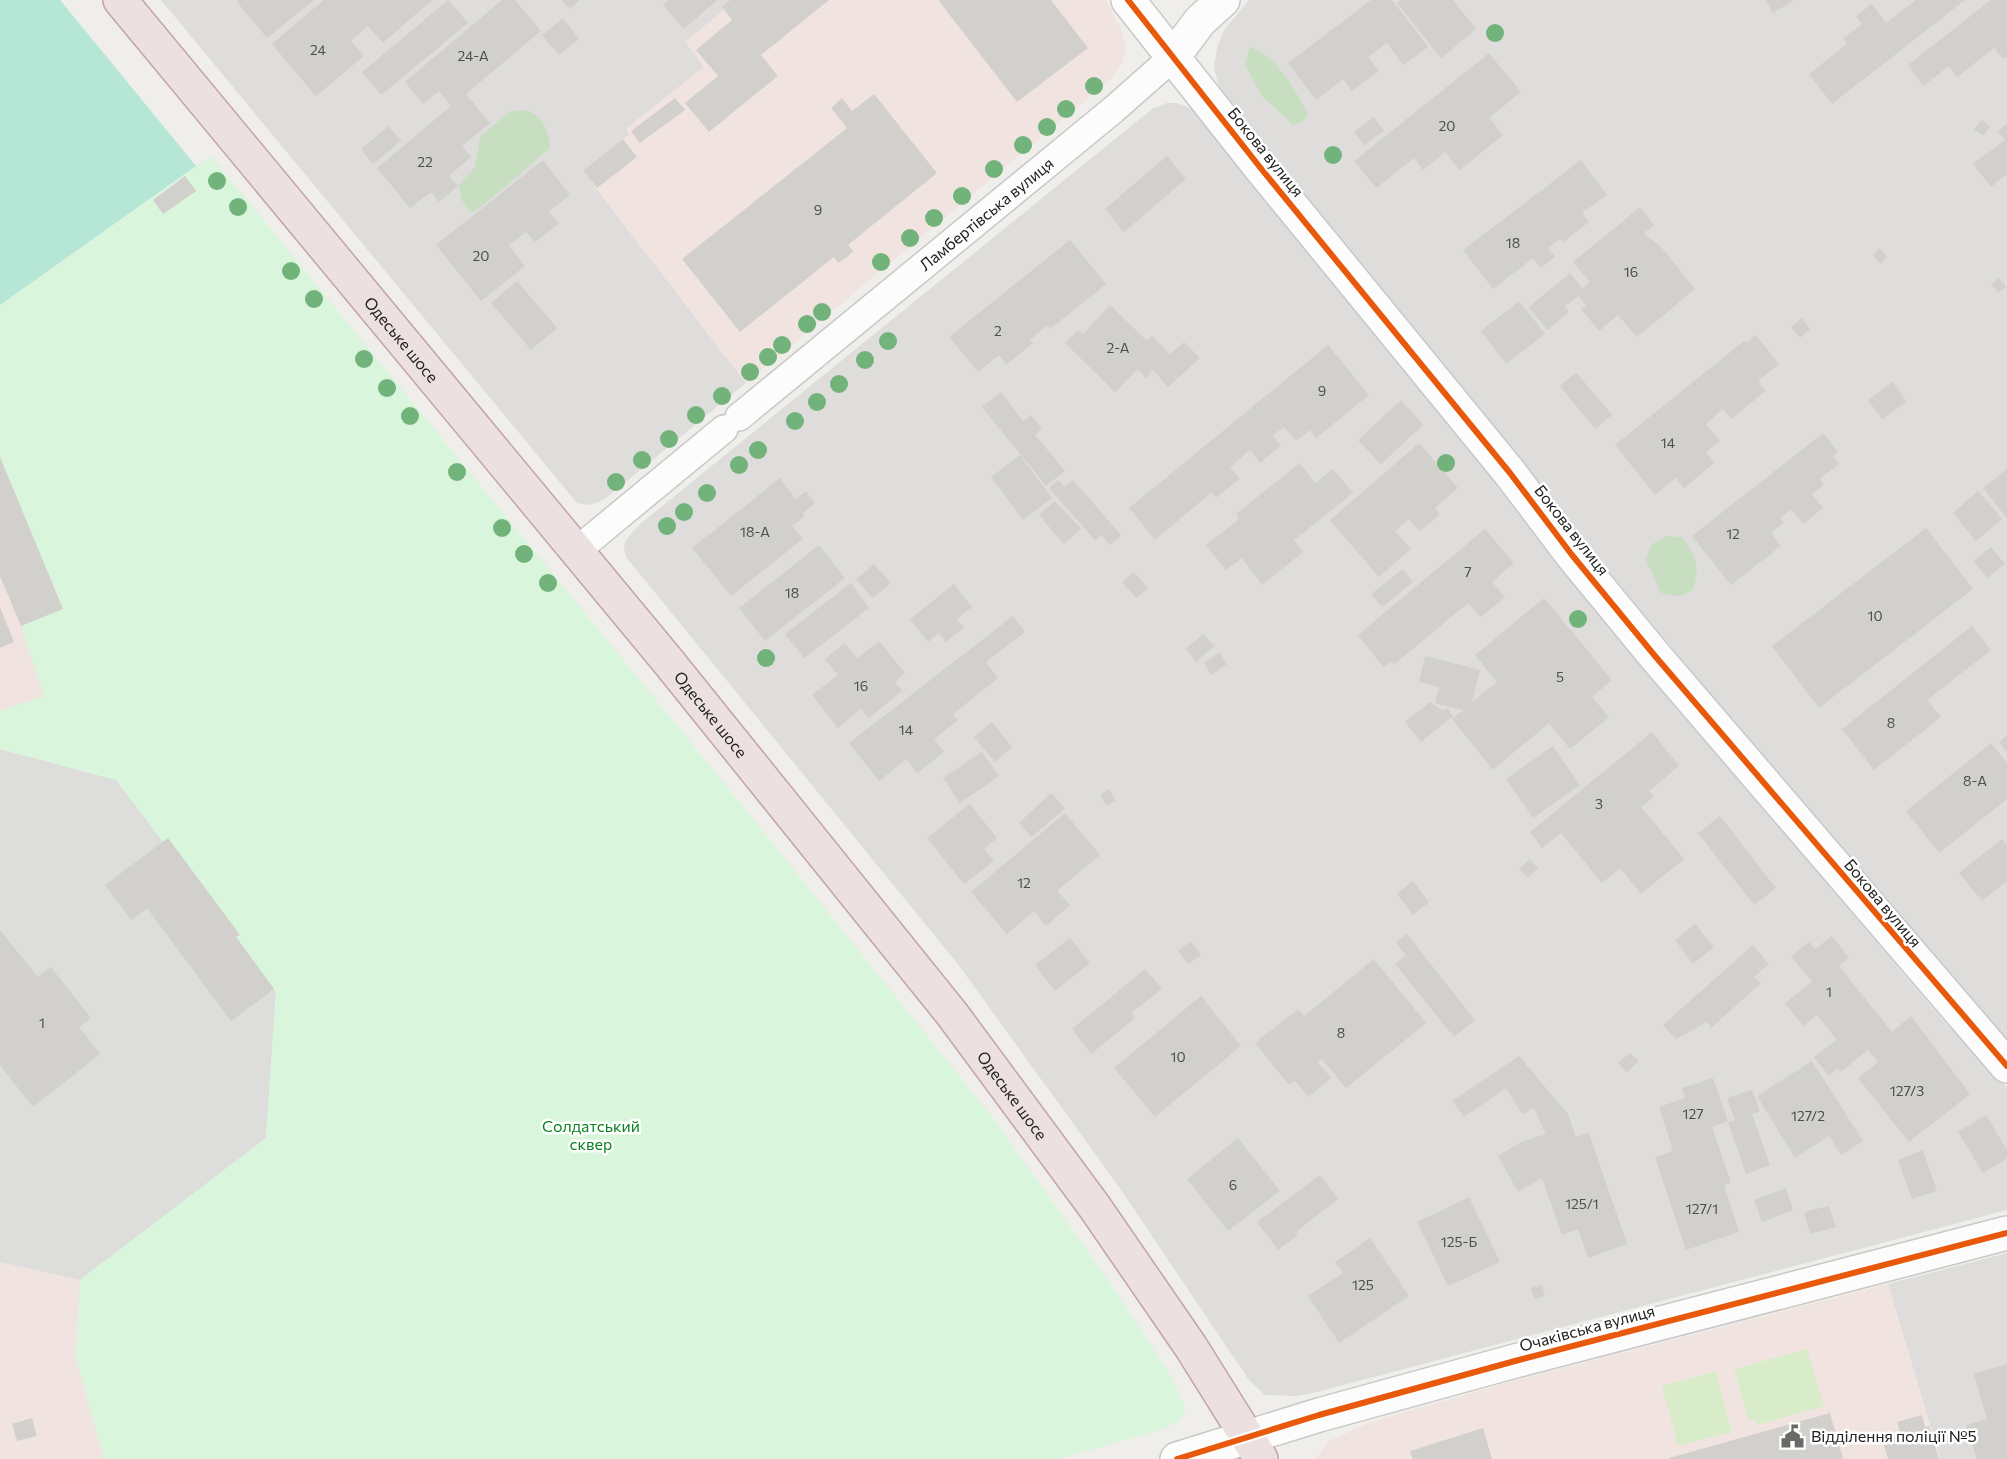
<svg xmlns="http://www.w3.org/2000/svg" width="2007" height="1459" font-family="Commissioner,sans-serif">
	<style>
		.residential { fill: #dedddb }
		.commercial { fill: #f1e4e0 }
		.religious { fill: #dddddb }
		.grass { fill: #d9ecca }
		.forest { fill: #c8dec0 }
		.park { fill: #d9f5db }
		.pitch { fill: #b6e6d6 }
		.building { fill: #d2d0cd }
		.lines { fill: none; stroke-linecap: round; stroke-linejoin: round }
		.lane-casing { stroke: #c8c8c6; stroke-width: 30 }
		.street-casing { stroke: #c8c8c6; stroke-width: 36 }
		.highway-casing { stroke: #c5a2a9; stroke-width: 36 }
		.lane { stroke: #fdfcfc; stroke-width: 27 }
		.street { stroke: #fdfcfc; stroke-width: 33 }
		.highway { stroke: #ece0e1; stroke-width: 33 }
		.cycleway-casing { stroke: #fff; stroke-width: 10 }
		.cycleway { stroke: #e8590c; stroke-width: 6 }
		.tree { fill: #72b37b }
		.labels { text-anchor: middle; stroke-width: 5; stroke-linejoin: round; paint-order: stroke }
		.number-label { font-size: 14px; fill: #4d4d4c }
		.street-label { font-size: 16px; fill: #212121; stroke: #fff }
		.park-label { font-size: 16px; fill: #0c8320; stroke: #fff }
		.poi-label { font-size: 16px; fill: #212121; stroke: #fff; text-anchor: start }
	</style>
	<rect width="100%" height="100%" fill="#efeeea"/>
	<g class="residential">
		<path d="M161,0H730L724,10L686,42L704,67L626,129L630,134L583,171L746,383L605,499L590,505L577,503Z"/>
		<path d="M1249,0H2007V1041L1775,772L1648,619L1232,111L1218,83L1214,68L1217,48L1224,30Z"/>
		<path d="M1167,103H1178L1193,110L1213,127L1752,796L1943,1020L2007,1088V1210L1313,1393L1296,1396L1265,1395L1249,1380L1119,1187L957,963L626,557L624,550L625,541L640,524L1152,109Z"/>
		<path d="M2007,1253V1459H1940L1888,1284Z"/>
	</g>
	<g class="commercial">
		<path d="M730,0H1106L1121,29L1126,49L1121,65L1110,80L746,383L583,171L629,135L626,129L704,67L686,42L724,10L722,7Z"/>
		<path d="M0,457L63,609L44,697L0,711Z"/>
		<path d="M0,1262L80,1280L76,1358L104,1459H0Z"/>
		<path d="M1888,1284L1940,1459H1316L1327,1442L1368,1423L1506,1383Z"/>
	</g>
	<path class="religious" d="M0,749L116,780L163,841L168,838L240,935L276,992L266,1138L80,1280L0,1262Z"/>
	<g class="grass">
		<path d="M1807,1349L1824,1406L1757,1425L1755,1418L1748,1420L1734,1369Z"/>
		<path d="M1716,1371L1732,1432L1678,1446L1662,1386Z"/>
	</g>
	<g class="forest">
		<path d="M1250,47C1278,57 1295,89 1308,115L1302,122L1293,125L1262,96L1245,65Z"/>
		<path d="M527,110C544,117 547,130 551,147L480,208L470,212L461,199L459,185L474,168L481,136L511,111Z"/>
		<path d="M1666,536L1682,537C1696,555 1701,570 1692,591L1679,596L1661,593L1646,560L1651,545Z"/>
	</g>
	<path class="park" d="M211,156L759,826L993,1118L1113,1287L1168,1371L1186,1408L1180,1421L1160,1430L1058,1459H104L76,1358L80,1280L266,1138L276,992L236,937L239,934L168,838L163,842L116,780L0,749V711L44,696L21,626L63,608L0,457V305Z"/>
	<path class="pitch" d="M0,0H60L196,166L0,305Z"/>
	<g class="building">
		<path d="M239,0H314L267,38L237,2Z"/>
		<path d="M324,0H432L383,43L368,26L351,41L364,56L316,96L272,44Z"/>
		<path d="M448,0L468,23L381,95L362,72Z"/>
		<path d="M502,0H515L541,31L466,94L490,123L462,146L471,157L449,176L458,186L439,202L431,192L410,208L377,168L451,106L439,91L423,104L405,82Z"/>
		<path d="M562,0H580L570,9Z"/>
		<path d="M669,0H717L684,29L663,5Z"/>
		<path d="M730,0H829L761,55L778,76L709,132L685,103L718,76L696,50L732,20L722,7Z"/>
		<path d="M938,0H1051L1088,48L1017,102Z"/>
		<path d="M1371,0H1392L1428,47L1403,65L1387,43L1368,57L1379,71L1352,91L1343,79L1316,100L1288,63Z"/>
		<path d="M1402,0H1453L1476,29L1441,58L1397,3Z"/>
		<path d="M1765,0H1794L1773,13Z"/>
		<path d="M1916,0H1965L1832,104L1809,74L1847,44L1843,38L1862,24L1856,16L1872,4L1886,23Z"/>
		<path d="M1991,0H2007V56L2003,59L1994,48L1957,77L1949,66L1923,86L1908,65Z"/>
		<path d="M563,18L579,39L559,55L542,35Z"/>
		<path d="M1489,53L1521,92L1489,118L1503,135L1460,170L1445,152L1423,170L1414,158L1376,188L1354,161Z"/>
		<path d="M874,94L937,173L848,245L853,251L847,257L838,263L834,257L740,332L682,259L847,128L831,108L842,98L852,111Z"/>
		<path d="M675,98L685,110L640,143L631,131Z"/>
		<path d="M1374,117L1384,131L1364,145L1354,132Z"/>
		<path d="M1982,120L1990,127L1983,136L1974,129Z"/>
		<path d="M2007,124V174L1991,187L1973,164L2005,140L1998,131Z"/>
		<path d="M389,126L401,141L373,164L361,149Z"/>
		<path d="M623,139L637,157L597,188L583,171Z"/>
		<path d="M1167,156L1186,179L1124,232L1105,209Z"/>
		<path d="M543,160L570,195L549,211L559,224L535,242L526,232L509,245L525,266L481,301L436,245Z"/>
		<path d="M1581,160L1607,195L1582,213L1589,222L1563,242L1560,239L1548,248L1555,257L1541,268L1533,258L1493,289L1463,250Z"/>
		<path d="M185,176L196,191L163,214L153,200Z"/>
		<path d="M1640,207L1654,225L1644,233L1661,247L1695,289L1637,337L1618,315L1599,331L1581,309L1586,305L1579,296L1565,306L1569,312L1547,330L1529,307L1570,273L1582,288L1590,282L1573,262Z"/>
		<path d="M1070,240L1106,284L1050,329L1047,326L1030,340L1033,343L1006,365L999,355L978,372L949,337Z"/>
		<path d="M1880,248L1887,257L1880,264L1873,255Z"/>
		<path d="M1999,278L2006,287L1998,293L1991,284Z"/>
		<path d="M517,281L557,328L531,350L491,303Z"/>
		<path d="M1519,301L1545,334L1506,364L1481,331Z"/>
		<path d="M1110,305L1147,341L1152,336L1170,354L1184,342L1200,358L1168,387L1153,370L1146,378L1138,369L1115,392L1065,343L1078,330L1083,334Z"/>
		<path d="M1802,318L1810,329L1800,338L1791,327Z"/>
		<path d="M1756,335L1779,364L1758,381L1766,391L1731,419L1723,409L1706,424L1720,441L1706,452L1714,463L1684,488L1676,478L1655,495L1615,445L1744,341L1746,343Z"/>
		<path d="M1328,345L1369,395L1316,438L1310,430L1296,441L1284,427L1273,435L1281,446L1260,463L1250,450L1230,467L1240,479L1216,498L1212,492L1155,540L1129,508Z"/>
		<path d="M1576,372L1612,415L1595,429L1560,386Z"/>
		<path d="M1893,382L1907,402L1882,419L1868,400Z"/>
		<path d="M1001,392L1023,421L1031,415L1042,429L1035,435L1065,471L1046,486L982,407Z"/>
		<path d="M1401,400L1423,425L1381,464L1358,440Z"/>
		<path d="M1823,433L1838,452L1833,456L1839,464L1820,479L1824,485L1812,494L1823,508L1803,524L1791,509L1780,518L1784,523L1771,533L1781,546L1731,585L1692,536Z"/>
		<path d="M1419,443L1458,488L1435,508L1440,515L1420,531L1409,519L1395,531L1411,549L1379,577L1330,520Z"/>
		<path d="M1020,455L1052,498L1023,520L991,477Z"/>
		<path d="M0,457L63,609L21,626L0,576Z"/>
		<path d="M1300,463L1315,483L1333,469L1353,493L1294,540L1303,552L1262,585L1242,558L1226,570L1206,545L1239,519L1236,514Z"/>
		<path d="M2007,469V518L1983,488Z"/>
		<path d="M780,478L796,499L806,491L815,503L803,513L805,516L792,526L803,539L731,596L692,548Z"/>
		<path d="M1058,480L1065,487L1073,480L1121,535L1110,545L1101,535L1095,540L1049,488Z"/>
		<path d="M1978,491L2002,519L1976,541L1953,513Z"/>
		<path d="M1055,501L1081,529L1064,544L1039,515Z"/>
		<path d="M1926,528L1973,589L1819,708L1772,646Z"/>
		<path d="M1485,529L1514,563L1492,582L1505,597L1481,617L1468,603L1394,665L1391,662L1384,668L1358,635Z"/>
		<path d="M819,545L845,578L765,641L739,608Z"/>
		<path d="M1991,547L2005,564L1987,578L1973,561Z"/>
		<path d="M874,564L891,583L873,598L856,579Z"/>
		<path d="M1403,569L1413,582L1382,607L1371,594Z"/>
		<path d="M1134,572L1148,588L1136,598L1122,582Z"/>
		<path d="M851,583L869,608L804,658L785,634Z"/>
		<path d="M954,584L972,607L957,619L964,628L946,642L939,633L928,642L910,619Z"/>
		<path d="M1544,598L1612,680L1592,697L1609,717L1570,749L1549,723L1493,770L1452,719L1463,710L1435,703L1439,687L1419,682L1425,656L1480,670L1472,702L1497,682L1475,655Z"/>
		<path d="M0,607L14,642L0,648Z"/>
		<path d="M1013,616L1025,632L986,662L998,678L953,714L958,720L934,739L944,752L917,773L906,759L879,781L849,743Z"/>
		<path d="M1972,626L1991,650L1927,700L1941,717L1874,770L1842,729Z"/>
		<path d="M1203,634L1214,646L1196,662L1186,649Z"/>
		<path d="M879,641L905,673L895,682L902,691L869,718L861,709L838,728L812,695L838,675L825,659L845,643L857,658Z"/>
		<path d="M1219,652L1227,664L1211,675L1204,663Z"/>
		<path d="M1430,702L1443,711L1447,708L1453,716L1421,742L1405,722Z"/>
		<path d="M992,722L1012,747L995,762L974,737Z"/>
		<path d="M1652,732L1679,766L1649,791L1654,797L1641,807L1684,859L1641,894L1620,868L1602,883L1561,833L1542,848L1530,832Z"/>
		<path d="M2007,735V752L1999,742Z"/>
		<path d="M1991,743L2007,763V799L1939,853L1906,811Z"/>
		<path d="M1553,746L1580,785L1533,818L1506,779Z"/>
		<path d="M982,752L999,776L960,803L943,778Z"/>
		<path d="M1109,789L1116,801L1106,806L1100,795Z"/>
		<path d="M1051,793L1065,808L1032,837L1019,823Z"/>
		<path d="M970,804L997,838L984,849L994,861L964,884L927,838Z"/>
		<path d="M1065,813L1100,855L1057,891L1070,905L1046,926L1034,911L1007,934L971,892Z"/>
		<path d="M1720,816L1776,888L1754,905L1698,833Z"/>
		<path d="M168,838L240,935L236,937L274,989L231,1021L147,908L131,920L105,885Z"/>
		<path d="M2002,839L2007,845V881L1982,901L1959,873Z"/>
		<path d="M1530,859L1538,868L1528,878L1519,869Z"/>
		<path d="M1413,881L1429,902L1413,915L1397,894Z"/>
		<path d="M1695,924L1714,947L1693,964L1675,940Z"/>
		<path d="M0,930L38,977L51,967L91,1018L79,1027L100,1054L33,1107L0,1065Z"/>
		<path d="M1407,934L1475,1020L1454,1037L1395,964L1406,955L1396,943Z"/>
		<path d="M1832,936L1849,958L1839,966L1892,1032L1911,1016L1970,1094L1909,1142L1858,1078L1878,1062L1868,1050L1841,1072L1838,1068L1829,1076L1814,1057L1837,1040L1817,1015L1803,1026L1785,1003L1812,982L1791,956L1809,942L1815,949Z"/>
		<path d="M1070,938L1090,963L1055,991L1035,965Z"/>
		<path d="M1191,941L1201,955L1188,964L1178,951Z"/>
		<path d="M1753,945L1769,964L1754,977L1761,983L1711,1028L1707,1022L1676,1039L1663,1025Z"/>
		<path d="M1374,959L1426,1023L1346,1088L1322,1059L1318,1062L1331,1078L1308,1097L1295,1081L1289,1085L1255,1043L1298,1009L1304,1016Z"/>
		<path d="M1145,969L1162,989L1131,1013L1135,1018L1091,1054L1072,1029Z"/>
		<path d="M1201,996L1241,1046L1155,1117L1114,1068Z"/>
		<path d="M1630,1053L1639,1061L1627,1072L1618,1063Z"/>
		<path d="M1519,1056L1568,1114L1576,1137L1589,1133L1627,1244L1588,1258L1578,1229L1562,1235L1542,1178L1518,1192L1498,1156L1521,1142L1546,1134L1534,1108L1522,1114L1506,1088L1464,1117L1452,1101Z"/>
		<path d="M1812,1061L1863,1141L1841,1155L1829,1136L1795,1158L1757,1096Z"/>
		<path d="M1713,1078L1728,1121L1712,1127L1731,1183L1724,1185L1739,1232L1686,1250L1655,1157L1673,1151L1659,1107L1685,1098L1682,1088Z"/>
		<path d="M1752,1090L1760,1111L1752,1114L1770,1165L1746,1174L1728,1122L1735,1120L1727,1098Z"/>
		<path d="M1986,1115L2007,1150V1158L1983,1173L1958,1132Z"/>
		<path d="M1238,1138L1280,1191L1228,1231L1187,1179Z"/>
		<path d="M1923,1150L1937,1191L1912,1199L1898,1160Z"/>
		<path d="M1320,1175L1338,1199L1296,1232L1298,1235L1278,1250L1257,1222Z"/>
		<path d="M1786,1188L1793,1210L1762,1222L1754,1200Z"/>
		<path d="M1469,1197L1500,1262L1448,1286L1417,1222Z"/>
		<path d="M1829,1206L1836,1227L1810,1234L1804,1212Z"/>
		<path d="M1370,1238L1409,1296L1339,1343L1308,1296L1343,1273L1335,1262Z"/>
		<path d="M1542,1285L1545,1296L1534,1299L1531,1288Z"/>
		<path d="M2007,1364V1459H1977L1966,1425L1987,1419L1974,1374Z"/>
		<path d="M1830,1413L1843,1459H1669V1458Z"/>
		<path d="M1922,1415L1925,1427L1929,1426L1939,1459H1888L1882,1439L1900,1434L1897,1422Z"/>
		<path d="M32,1418L37,1436L17,1441L12,1424Z"/>
		<path d="M1483,1428L1492,1459H1413L1410,1451Z"/>
	</g>
	<g class="lines">
		<defs>
			<g id="lane">
				<path id="s1" d="M739,417L1113,110L1173,57"/>
				<path d="M575,552L724,429"/>
			</g>
			<g id="street">
				<path d="M1128,0L1259,166L1510,473L1572,555L1655,656L2007,1066"/>
				<path d="M1173,57L1200,21L1223,0"/>
				<path d="M1177,1459L1319,1415L1515,1361L2007,1233"/>
			</g>
			<g id="highway">
				<path id="s2" d="M120,0L667,660L952,1014L1094,1206L1191,1347L1261,1459"/>
			</g>
		</defs>
		<use href="#lane" class="lane-casing"/>
		<use href="#street" class="street-casing"/>
		<use href="#highway" class="highway-casing"/>
		<use href="#lane" class="lane"/>
		<use href="#street" class="street"/>
		<use href="#highway" class="highway"/>
		<defs>
			<g id="cycleway">
				<path d="M1128,0L1259,166L1510,473L1572,555L1655,656L2007,1066"/>
				<path d="M1177,1459L1319,1415L1515,1361L2007,1233"/>
			</g>
		</defs>
		<use href="#cycleway" class="cycleway-casing"/>
		<use href="#cycleway" class="cycleway"/>
	</g>
	<g class="tree">
		<circle cx="1495" cy="33" r="9"/>
		<circle cx="1094" cy="86" r="9"/>
		<circle cx="1066" cy="109" r="9"/>
		<circle cx="1047" cy="127" r="9"/>
		<circle cx="1023" cy="145" r="9"/>
		<circle cx="1333" cy="155" r="9"/>
		<circle cx="994" cy="169" r="9"/>
		<circle cx="217" cy="181" r="9"/>
		<circle cx="962" cy="196" r="9"/>
		<circle cx="238" cy="207" r="9"/>
		<circle cx="934" cy="218" r="9"/>
		<circle cx="910" cy="238" r="9"/>
		<circle cx="881" cy="262" r="9"/>
		<circle cx="291" cy="271" r="9"/>
		<circle cx="314" cy="299" r="9"/>
		<circle cx="822" cy="312" r="9"/>
		<circle cx="807" cy="324" r="9"/>
		<circle cx="888" cy="341" r="9"/>
		<circle cx="782" cy="345" r="9"/>
		<circle cx="768" cy="357" r="9"/>
		<circle cx="364" cy="359" r="9"/>
		<circle cx="865" cy="360" r="9"/>
		<circle cx="750" cy="372" r="9"/>
		<circle cx="839" cy="384" r="9"/>
		<circle cx="387" cy="388" r="9"/>
		<circle cx="722" cy="396" r="9"/>
		<circle cx="817" cy="402" r="9"/>
		<circle cx="696" cy="415" r="9"/>
		<circle cx="410" cy="416" r="9"/>
		<circle cx="795" cy="421" r="9"/>
		<circle cx="669" cy="439" r="9"/>
		<circle cx="758" cy="450" r="9"/>
		<circle cx="642" cy="460" r="9"/>
		<circle cx="1446" cy="463" r="9"/>
		<circle cx="739" cy="465" r="9"/>
		<circle cx="457" cy="472" r="9"/>
		<circle cx="616" cy="482" r="9"/>
		<circle cx="707" cy="493" r="9"/>
		<circle cx="684" cy="512" r="9"/>
		<circle cx="667" cy="526" r="9"/>
		<circle cx="502" cy="528" r="9"/>
		<circle cx="524" cy="554" r="9"/>
		<circle cx="548" cy="583" r="9"/>
		<circle cx="1578" cy="619" r="9"/>
		<circle cx="766" cy="658" r="9"/>
	</g>
	<defs>
		<symbol id="civic-bare" viewBox="-9 -9 18 18"><path d="M-.6-6.5H3V-4.5H.6V-3L4-1V1h2V6H-6V1h2V-1L-.6-3ZM-1.2 2.5V6h2.4V2.5Z" fill="#696967" stroke="#fff" stroke-width="2.5" paint-order="stroke"/></symbol>
	</defs>
	<g fill-rule="evenodd">
		<use href="#civic-bare" x="1776" y="1420" width="33" height="33"/>
	</g>
	<g class="labels">
		<g class="number-label">
			<text x="318" y="55">24</text>
			<text x="473" y="61">24-А</text>
			<text x="1447" y="131">20</text>
			<text x="425" y="167">22</text>
			<text x="818" y="215">9</text>
			<text x="1513" y="248">18</text>
			<text x="481" y="261">20</text>
			<text x="1631" y="277">16</text>
			<text x="998" y="336">2</text>
			<text x="1118" y="353">2-А</text>
			<text x="1322" y="396">9</text>
			<text x="1668" y="448">14</text>
			<text x="755" y="537">18-А</text>
			<text x="1733" y="539">12</text>
			<text x="1468" y="577">7</text>
			<text x="792" y="598">18</text>
			<text x="1875" y="621">10</text>
			<text x="1560" y="682">5</text>
			<text x="861" y="691">16</text>
			<text x="1891" y="728">8</text>
			<text x="906" y="735">14</text>
			<text x="1975" y="786">8-А</text>
			<text x="1599" y="809">3</text>
			<text x="1024" y="888">12</text>
			<text x="1829" y="997">1</text>
			<text x="42" y="1028">1</text>
			<text x="1341" y="1038">8</text>
			<text x="1178" y="1062">10</text>
			<text x="1907" y="1096">127/3</text>
			<text x="1693" y="1119">127</text>
			<text x="1808" y="1121">127/2</text>
			<text x="1233" y="1190">6</text>
			<text x="1582" y="1209">125/1</text>
			<text x="1702" y="1214">127/1</text>
			<text x="1459" y="1247">125-Б</text>
			<text x="1363" y="1290">125</text>
		</g>
		<g class="street-label">
			<text transform="translate(1266 152) rotate(51)" y="6">Бокова вулиця</text>
			<text dy="6" stroke="none"><textPath href="#s1" startOffset="320">Ламбертівська вулиця</textPath></text>
			<text dy="6" stroke="none"><textPath href="#s2" startOffset="441">Одеське шосе</textPath></text>
			<text transform="translate(1572 530) rotate(52)" y="6">Бокова вулиця</text>
			<text dy="6" stroke="none"><textPath href="#s2" startOffset="927">Одеське шосе</textPath></text>
			<text transform="translate(1883 903) rotate(50)" y="6">Бокова вулиця</text>
			<text dy="6" stroke="none"><textPath href="#s2" startOffset="1413">Одеське шосе</textPath></text>
			<text transform="translate(1587 1328) rotate(-15)" y="6">Очаківська вулиця</text>
		</g>
		<g class="park-label">
			<text x="591" y="1132">Солдатський<tspan x="591" dy="18">сквер</tspan></text>
		</g>
		<g class="poi-label">
			<text x="1811" y="1442">Відділення поліції №5</text>
		</g>
	</g>
</svg>
